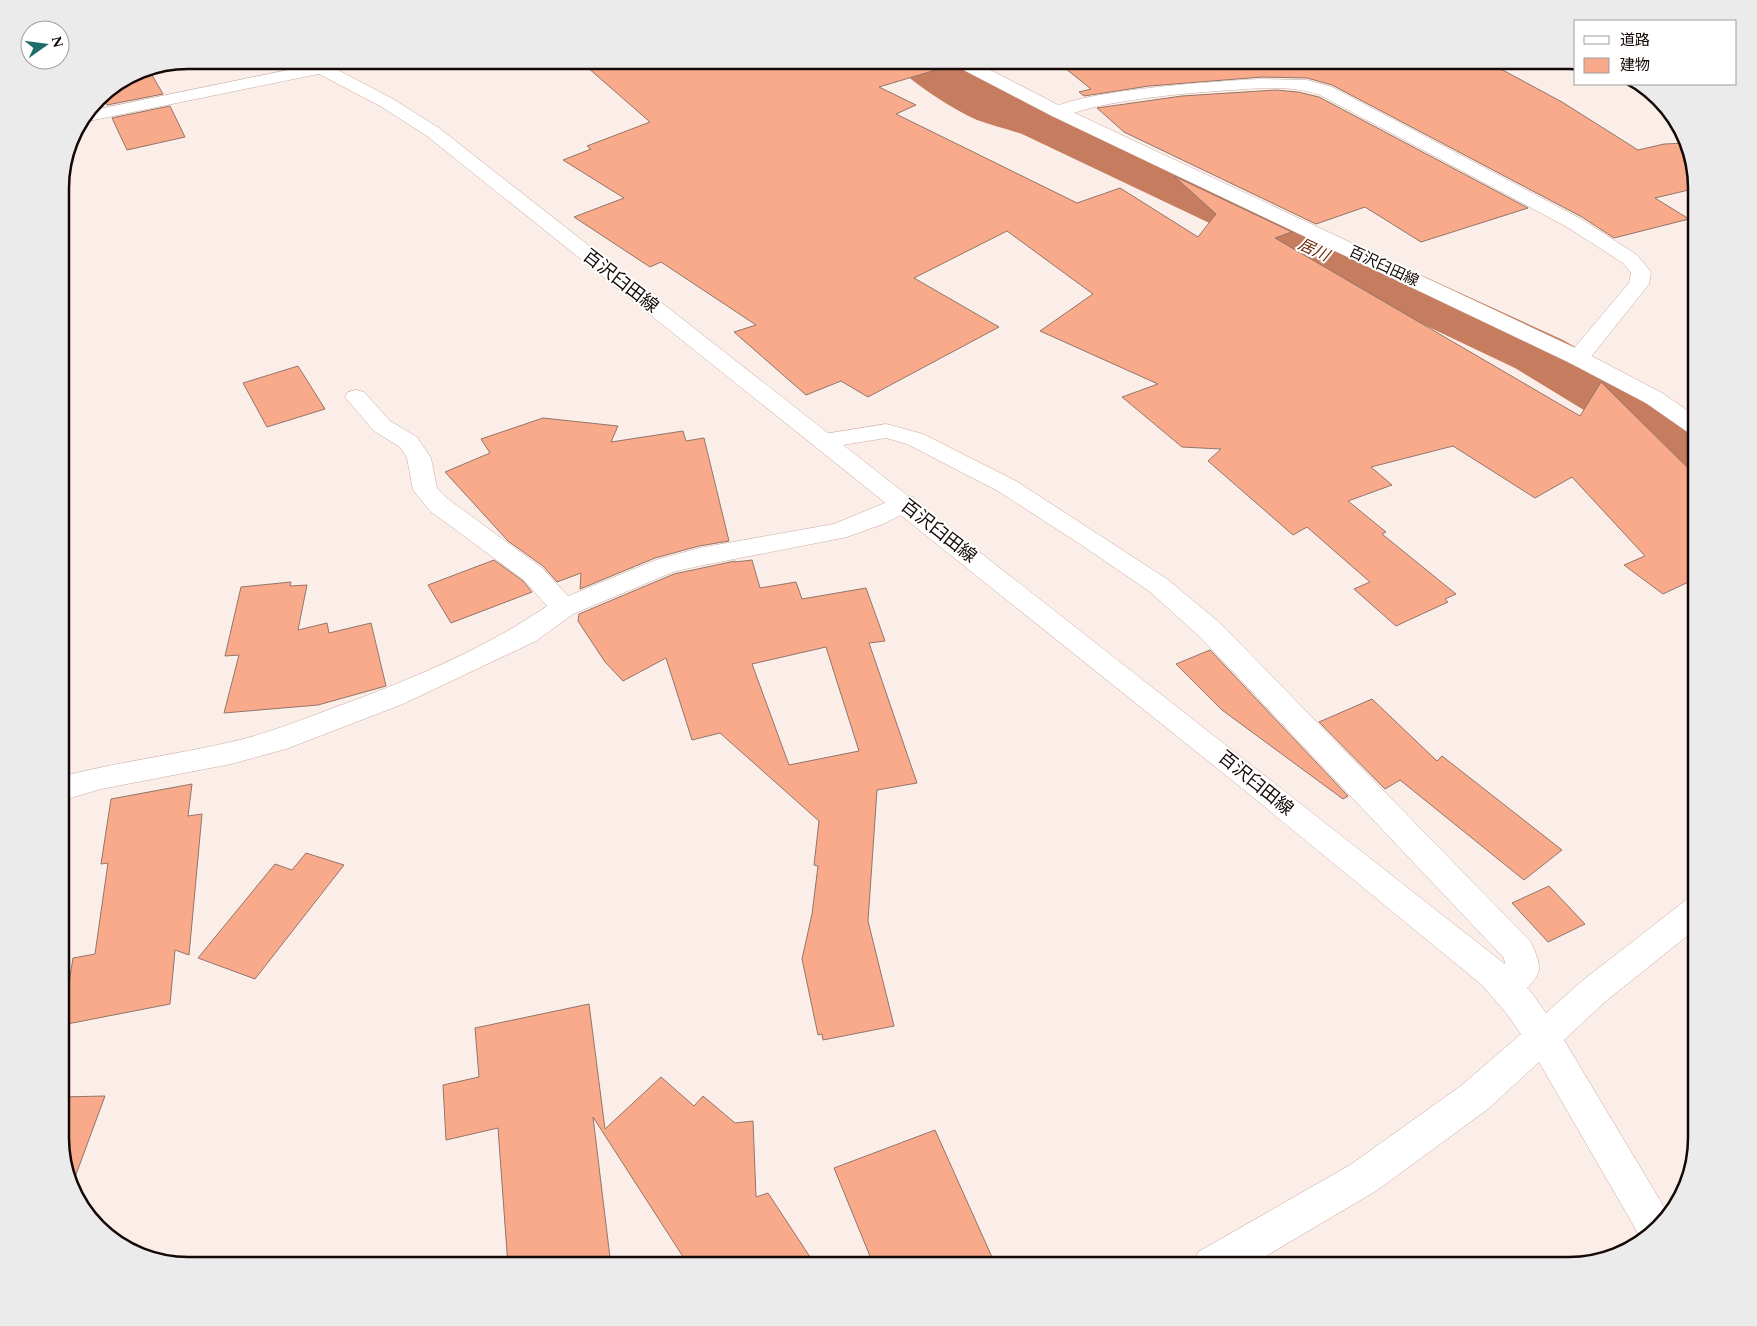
<svg xmlns="http://www.w3.org/2000/svg" width="1757" height="1326" font-family="Spectral,'Noto Sans JP',serif">
	<style>
		.lines { fill: none; stroke-linecap: round; stroke-linejoin: round }
		.river { fill: #c67c5f; fill-rule: evenodd }
		.building { fill: #f8aa8b; stroke: #93756a; fill-rule: evenodd }
		.street-casing { stroke: #c9a99c; stroke-width: 1 }
		.secondary-casing { stroke: #c9a99c; stroke-width: 1 }
		.street { fill: #fff; fill-rule: evenodd }
		.secondary { fill: #fff; fill-rule: evenodd }
		.labels { text-anchor: middle; stroke-width: 4; stroke-linejoin: round; paint-order: stroke }
		.far-street-label { font-size: 15px; fill: #140906; stroke: #fff }
		.far-water-label { font-size: 16px; font-style: italic; fill: #692503; stroke: #fff }
		.street-label { font-size: 18px; fill: #140906; stroke: #fff }
		.rim { fill: none; stroke: #140906; stroke-width: 2.5 }
	</style>
	<rect width="100%" height="100%" fill="#fbeee8"/>
	<g class="lines">
		<path class="river" d="M892,60H951L1015,97L1060,110L1563,340L1642,385L1697,424V484L1671,477L1592,415L1515,368L1022,134C1007,129 991,125 977,120C953,109 907,81 892,60Z"/>
	</g>
	<g class="building">
		<path d="M579,60H935L936,70L879,87L916,105L896,114L1077,203L1120,188L1198,237L1216,214L1174,176L1292,232L1275,238L1580,416L1601,382L1697,477V578L1663,594L1624,565L1645,556L1572,477L1535,498L1453,446L1371,467L1392,485L1348,501L1386,532L1382,534L1456,594L1445,599L1448,602L1396,626L1354,589L1370,582L1307,527L1293,535L1208,461L1221,449L1182,447L1122,397L1158,384L1040,331L1093,294L1007,231L914,278L999,327L868,397L841,381L806,395L734,332L756,325L661,262L650,267L574,217L624,198L563,160L591,149L587,146L650,122Z"/>
		<path d="M1055,60H1484L1562,102L1638,150L1664,144L1686,143L1697,188L1655,198L1689,219L1614,238L1582,217L1332,85L1307,78L1262,77L1149,86L1084,96L1079,92L1091,89Z"/>
		<path d="M148,68L163,94L107,105L102,94L103,92L139,70Z"/>
		<path d="M1276,90L1298,92L1319,97L1528,208L1421,242L1365,207L1316,224L1124,132L1097,108L1182,96Z"/>
		<path d="M170,106L185,137L127,150L112,118Z"/>
		<path d="M298,366L325,409L267,427L243,383Z"/>
		<path d="M543,418L618,426L611,442L683,431L686,441L704,438L729,541L699,546L655,558L580,589L581,573L557,582L543,566L508,541L445,472L490,453L481,439Z"/>
		<path d="M494,560L523,581L532,592L451,623L428,585Z"/>
		<path d="M752,560L760,588L796,582L802,599L866,588L885,641L869,643L917,783L877,790L868,921L894,1026L823,1040L822,1034L818,1035L802,959L812,914L818,866L814,865L819,821L720,733L692,740L666,658L623,681L605,662L578,621L579,614L674,574L735,561V562ZM826,647L859,751L789,765L752,664Z"/>
		<path d="M291,582L290,586L307,585L298,630L327,623L329,633L371,623L386,686L318,705L224,713L239,655L225,656L241,587Z"/>
		<path d="M1210,650L1348,796L1343,799L1222,710L1176,664Z"/>
		<path d="M1372,699L1437,761L1442,756L1562,850L1524,880L1400,780L1385,789L1319,722Z"/>
		<path d="M192,784L188,816L202,814L189,955L175,950L170,1004L62,1025L73,958L95,954L108,863L101,864L111,799Z"/>
		<path d="M306,853L344,865L255,979L198,958L275,864L292,870Z"/>
		<path d="M1549,886L1585,924L1548,942L1512,903Z"/>
		<path d="M589,1004L605,1129L661,1077L694,1106L703,1096L735,1123L753,1121L756,1197L768,1193L816,1266H689L593,1117L611,1266H508L498,1128L446,1140L443,1085L479,1077L475,1028Z"/>
		<path d="M105,1096L71,1188L60,1146V1097Z"/>
		<path d="M935,1130L996,1266H874L834,1168Z"/>
	</g>
	<g class="lines">
		<defs>
			<g id="street">
				<path d="M322,63L328,64L330,68L328,72L84,122L81,121L89,111Z"/>
				<path d="M1262,79L1307,80L1332,87L1581,219L1637,255L1651,272L1649,284L1586,363L1578,365L1570,363L1567,358L1570,353L1629,283L1631,273L1623,263L1567,227L1320,95C1292,85 1261,88 1232,90C1188,93 1143,97 1099,106C1085,109 1072,114 1058,117L1052,116L1049,112C1063,91 1231,80 1262,79Z"/>
				<path d="M356,390L364,392L390,421L417,437L431,458L437,488L448,499L542,568L568,596L656,560L699,548L834,524L904,495L913,497L916,503L913,509L883,524L847,537L699,566L673,572L573,614L536,641L403,704L286,749L231,764L101,789L60,801V777C117,762 174,755 231,742C267,734 301,720 336,707C407,681 485,649 547,606L524,580L430,511L413,490L407,458L400,447L374,431L345,397L348,392Z"/>
				<path d="M886,424L923,434L1016,481L1167,579L1220,623L1531,942C1534,950 1539,959 1539,968C1540,979 1514,1002 1503,1001C1500,1001 1495,998 1492,997L1487,987L1492,977L1505,965L1504,958L1200,637L1149,591L1080,544L998,491L907,444L886,438L824,448L816,446L812,441L816,436L824,434Z"/>
			</g>
			<g id="secondary">
				<path d="M298,60H319L393,99L439,128L1506,965L1531,992L1546,1013L1582,981L1686,900L1697,896V928L1606,1001L1564,1040L1670,1217L1642,1240L1539,1062L1488,1109L1376,1191L1249,1266H1193L1198,1252L1350,1165L1462,1085L1521,1034L1507,1014L1482,985L1243,789L427,136L380,106L300,64Z"/>
				<path d="M950,60H971L1064,108L1586,353L1662,393L1697,417V435L1689,433L1646,403L1570,363L1052,116L952,64Z"/>
			</g>
		</defs>
		<use href="#street" class="street-casing"/>
		<use href="#secondary" class="secondary-casing"/>
		<use href="#street" class="street"/>
		<use href="#secondary" class="secondary"/>
	</g>
	<g class="labels">
		<g class="far-street-label">
			<text transform="translate(1384 266) rotate(25)" y="5">百沢臼田線</text>
		</g>
		<g class="far-water-label">
			<text transform="translate(1314 249) rotate(25)" y="6">居川</text>
		</g>
		<g class="street-label">
			<text transform="translate(621 281) rotate(38)" y="6">百沢臼田線</text>
			<text transform="translate(939 531) rotate(38)" y="6">百沢臼田線</text>
			<text transform="translate(1256 783) rotate(39)" y="6">百沢臼田線</text>
		</g>
	</g>
	<path d="M0 0H1757V1326H0ZM188 69H1569A119 119 0 0 1 1688 188V1138A119 119 0 0 1 1569 1257H188A119 119 0 0 1 69 1138V188A119 119 0 0 1 188 69Z" fill="#ecebeb" fill-rule="evenodd"/>
	<path class="rim" d="M188 69H1569A119 119 0 0 1 1688 188V1138A119 119 0 0 1 1569 1257H188A119 119 0 0 1 69 1138V188A119 119 0 0 1 188 69Z"/>
	<rect x="1574" y="20" width="162" height="65" fill="#ffffff" stroke="#a19d9b"/>
	<rect x="1584" y="36" width="25" height="8" fill="#ffffff" stroke="#a19d9b"/>
	<text x="1620" y="45" font-size="15" fill="#140906">道路</text>
	<rect x="1584" y="58" width="25" height="15" fill="#f8aa8b" stroke="#a19d9b"/>
	<text x="1620" y="70" font-size="15" fill="#140906">建物</text>
	<g transform="translate(45 45) rotate(76)"><circle r="24" fill="#ffffff" stroke="#a19d9b"/>
	<path d="M0-4L9 19L0 12L-9 19Z" fill="#206c6a"/>
	<text y="-8" font-size="14" font-weight="bold" text-anchor="middle" fill="#140906">N</text>
	</g>
</svg>
